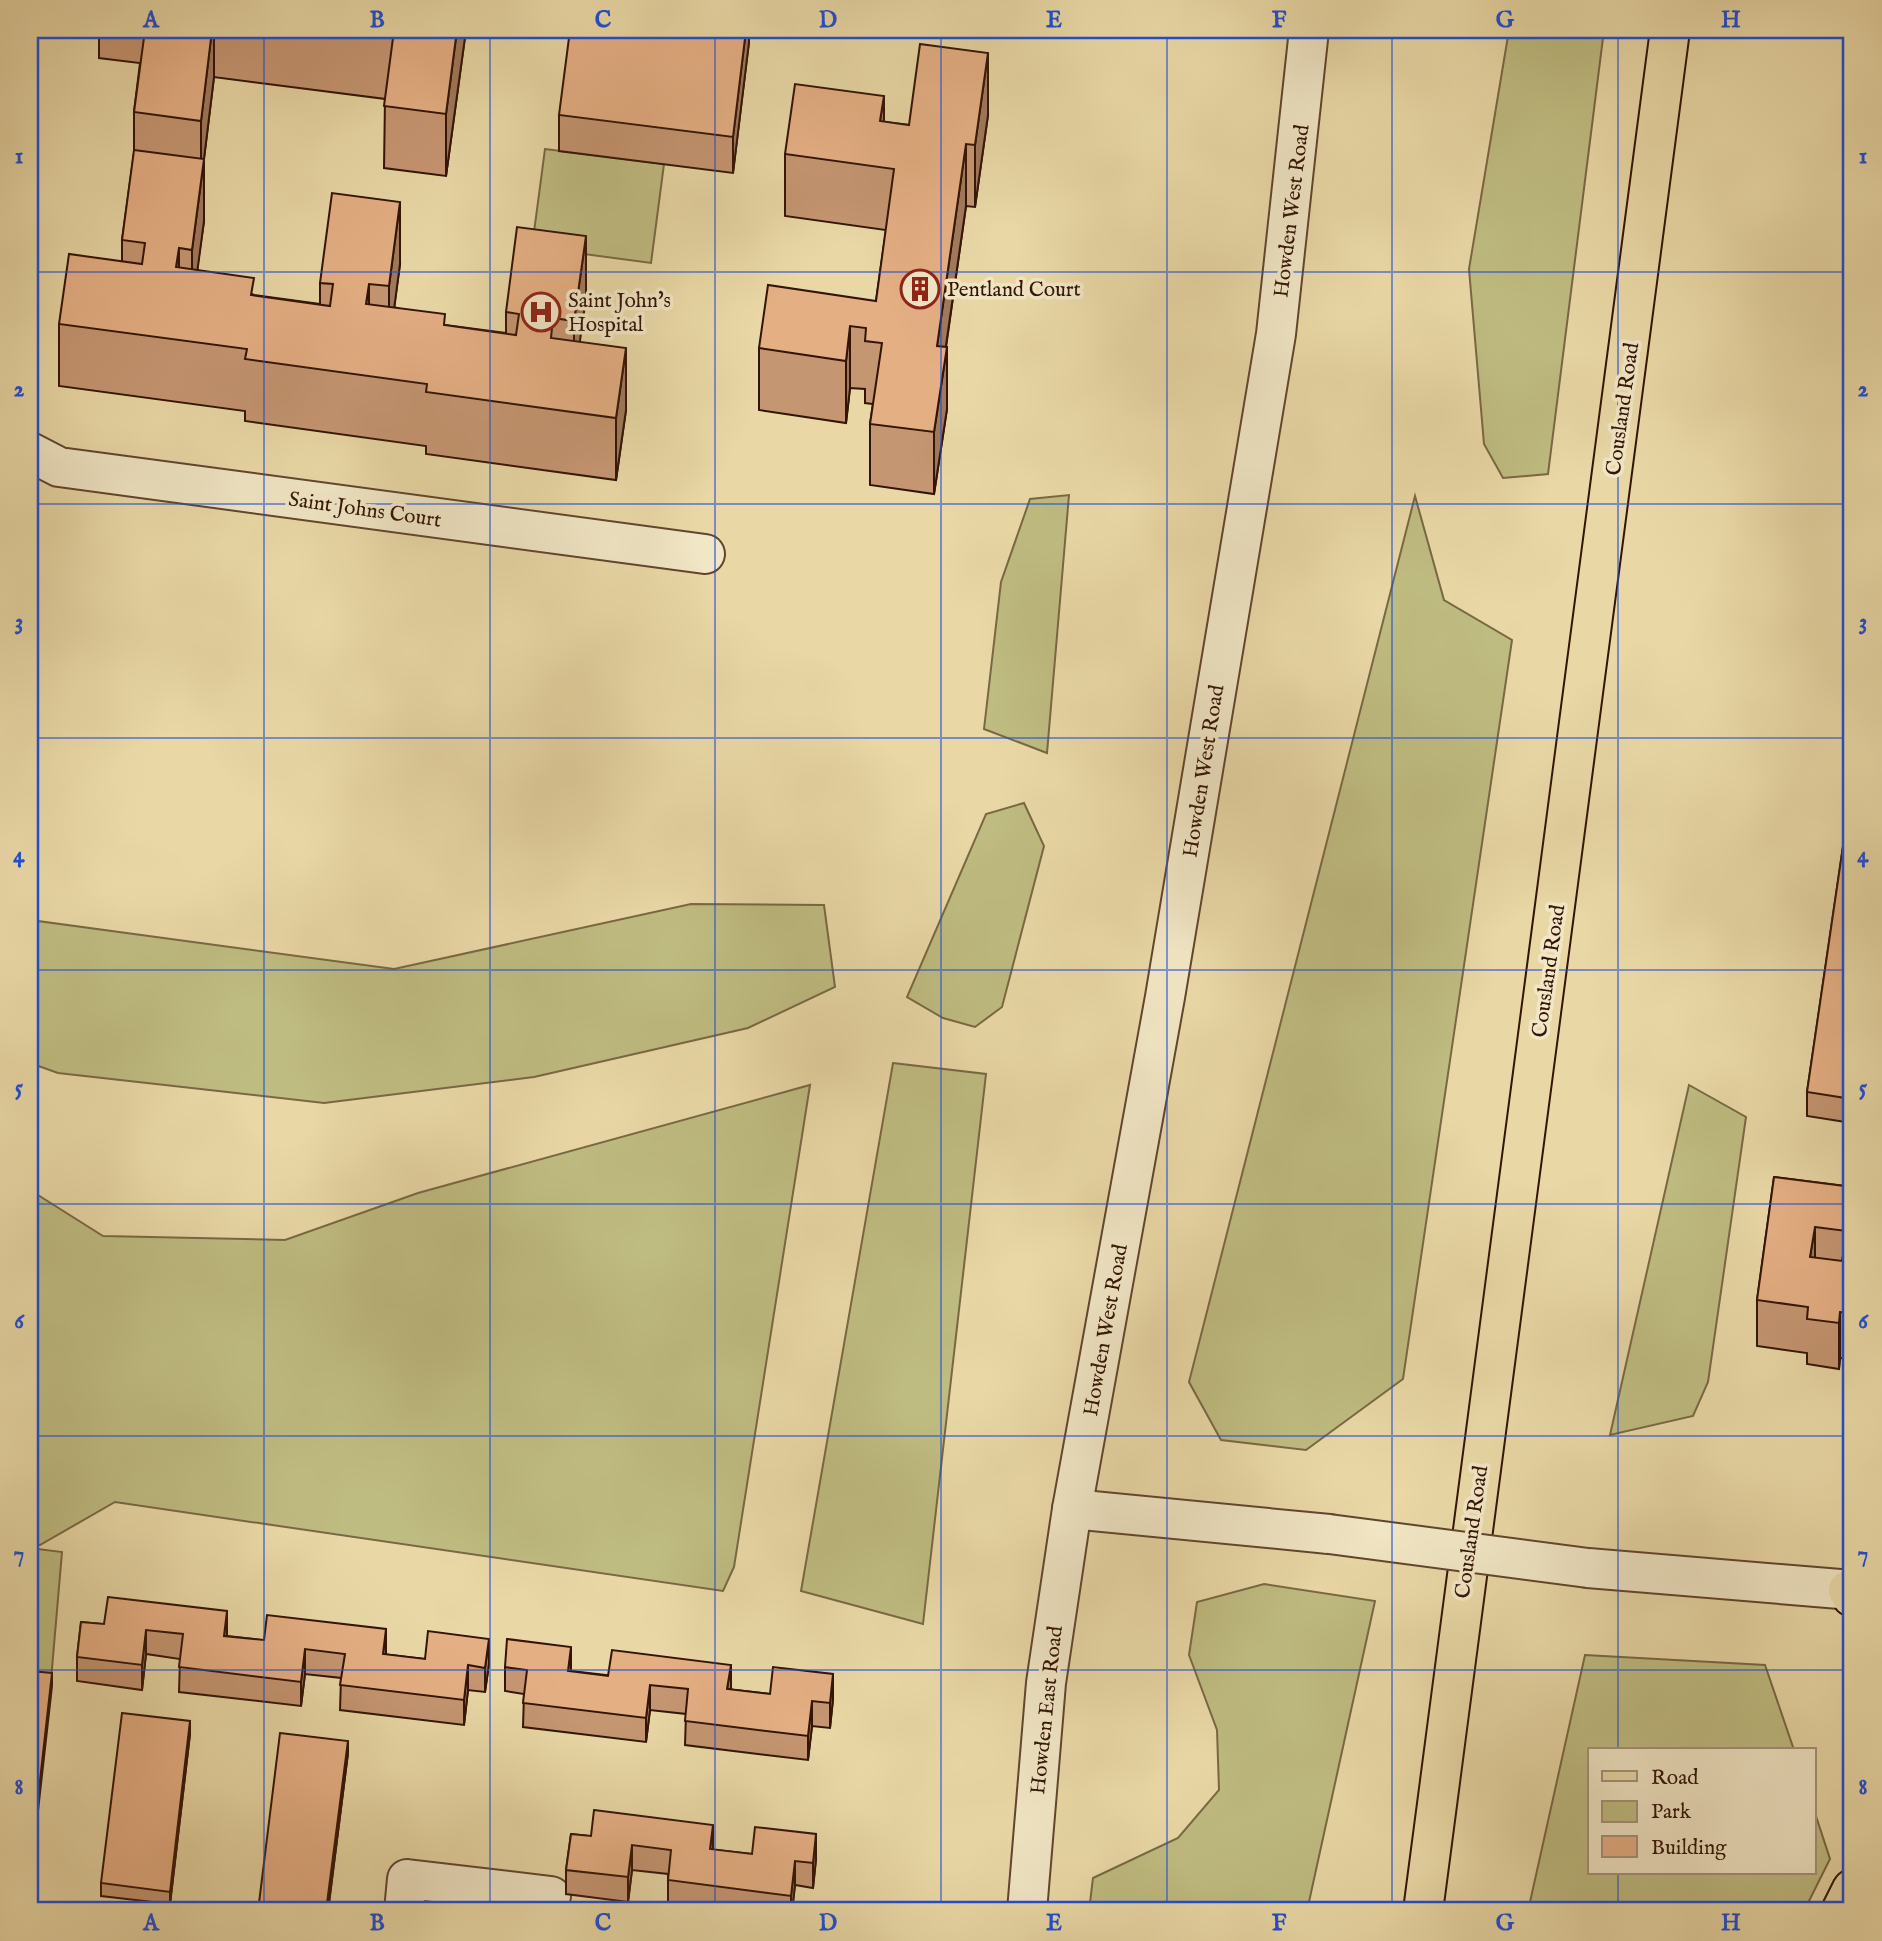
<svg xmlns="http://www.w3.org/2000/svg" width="1882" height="1941" font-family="'IM FELL English',serif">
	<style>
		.green { fill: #bfbc81; stroke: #796844; stroke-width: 2 }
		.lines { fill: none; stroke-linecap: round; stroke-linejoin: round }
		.minor-casing { stroke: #60452e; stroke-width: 42 }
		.major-casing { stroke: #331406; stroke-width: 42 }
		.minor { stroke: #f1e6c5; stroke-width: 38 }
		.major { stroke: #e9d8a6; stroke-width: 38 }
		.minor-bridge-casing { stroke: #60452e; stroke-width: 42; stroke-linecap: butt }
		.minor-bridge { stroke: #f1e6c5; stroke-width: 38 }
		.wall { fill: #c59672; stroke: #331406; stroke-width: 2 }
		.shaded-wall { fill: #a07a5c; stroke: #331406; stroke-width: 2 }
		.building { fill: #e5af84; stroke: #331406; stroke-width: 2; fill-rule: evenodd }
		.grid { fill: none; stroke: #1d4ed8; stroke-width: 2; stroke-opacity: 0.55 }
		.labels { text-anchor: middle; stroke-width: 7; stroke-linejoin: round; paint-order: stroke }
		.street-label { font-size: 21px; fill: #331406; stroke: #f1e6c5 }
		.poi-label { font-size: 21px; fill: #331406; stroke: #f1e6c5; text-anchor: start }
		.neatline { fill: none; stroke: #1d4ed8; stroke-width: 2.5 }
		.grid-label { font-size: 23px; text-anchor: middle; font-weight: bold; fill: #1d4ed8 }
	</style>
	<rect width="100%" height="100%" fill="#e9d8a6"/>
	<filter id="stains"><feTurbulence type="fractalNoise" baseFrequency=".00286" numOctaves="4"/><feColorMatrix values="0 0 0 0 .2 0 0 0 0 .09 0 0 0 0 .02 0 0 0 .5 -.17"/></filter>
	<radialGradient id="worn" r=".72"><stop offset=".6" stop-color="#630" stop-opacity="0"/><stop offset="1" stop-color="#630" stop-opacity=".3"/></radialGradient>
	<g class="green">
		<path d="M1509,30H1604L1548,474L1503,478L1484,444L1469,269Z"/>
		<path d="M545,149L664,164L651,263L532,247Z"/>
		<path d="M1069,495L1047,753L984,729L1001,582L1030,499Z"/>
		<path d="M1415,496L1444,600L1512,640L1403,1379L1306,1450L1221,1440L1189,1382Z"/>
		<path d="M1024,803L1044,846L1002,1007L975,1027L943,1018L907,997L986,814Z"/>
		<path d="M691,904L824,905L835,987L748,1028L534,1077L324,1103L58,1073L30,1063V920L394,969Z"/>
		<path d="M893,1063L986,1074L923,1624L801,1591Z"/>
		<path d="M810,1085L734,1567L723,1591L115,1502L40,1545L30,1544V1190L103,1236L285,1240L418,1193Z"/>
		<path d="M1689,1085L1746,1117L1708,1382L1693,1416L1610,1435Z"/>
		<path d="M30,1548L62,1552L51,1680L30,1678Z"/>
		<path d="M1264,1584L1375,1601L1307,1911H1089L1093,1878L1178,1838L1219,1790L1217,1730L1189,1655L1197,1602Z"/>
		<path d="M1585,1655L1765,1665L1794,1750H1590V1873H1814V1810L1830,1859L1804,1911H1528Z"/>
	</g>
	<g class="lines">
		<defs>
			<g id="minor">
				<path d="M30,452L59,467L705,554"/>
				<path d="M1072,1509L1329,1534"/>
				<path d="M1588,1568L1852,1590"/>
				<path d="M404,1911L407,1879L551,1896"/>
				<path d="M1027,1911L1046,1683L1072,1509L1165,997L1276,334L1309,30"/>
			</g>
			<g id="major">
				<path d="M1848,1590L1852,1597"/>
				<path d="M1423,1911L1670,30"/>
				<path d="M1841,1911L1852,1889"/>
			</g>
		</defs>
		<use href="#minor" class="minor-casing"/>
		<use href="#major" class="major-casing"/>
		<use href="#minor" class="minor"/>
		<use href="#major" class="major"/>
		<defs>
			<path id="minor-bridge" d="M1329,1534L1588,1568"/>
		</defs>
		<use href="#minor-bridge" class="minor-bridge-casing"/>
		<use href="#minor-bridge" class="minor-bridge"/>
	</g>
	<g class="wall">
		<path d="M99,30H466L446,176L384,168L385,99L214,77L204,159V221L197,270L254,295L320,304V283L400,264L394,307L445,325L506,333V312L586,298L579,342L626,410L616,480L426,454V446L245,421V411L59,386V324L122,261V240L134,153V112L140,63L99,58Z"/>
		<path d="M749,30V42L733,173L559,151V115Z"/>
		<path d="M988,115L975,207L966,206L946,347L947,409L934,494L870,485V424L873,404L865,403V389L850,388L846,423L759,410V348L876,301L886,230L785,216V154L884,122L909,125Z"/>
		<path d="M1852,785V1123L1807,1116V1092Z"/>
		<path d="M1774,1177L1852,1187V1359L1840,1358L1839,1369L1807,1364V1353L1757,1346V1300Z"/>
		<path d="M81,1622L227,1636L425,1659L489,1664L485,1692L468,1690L464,1725L340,1710L341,1678L305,1674L301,1706L179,1692L180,1659L146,1654L142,1690L77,1681V1657Z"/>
		<path d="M505,1667L571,1671L770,1694L833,1699L830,1728L812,1726L808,1760L685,1745L686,1714L650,1710L646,1742L523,1727L524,1694L505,1691Z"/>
		<path d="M190,1734L170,1904L101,1896V1883Z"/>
		<path d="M348,1753L328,1911H259V1903Z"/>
		<path d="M571,1834L752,1854L816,1859L813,1888L795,1885L792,1911H718L668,1905V1874L632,1870L628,1902L566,1894V1870Z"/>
	</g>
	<g class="shaded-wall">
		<path d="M212,30H214V77L201,183V121Z"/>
		<path d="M457,30H466L446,176V114Z"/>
		<path d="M746,30H749V42L733,173V137Z"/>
		<path d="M988,53V115L975,207V145Z"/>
		<path d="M884,96V158L880,121Z"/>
		<path d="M966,144V206L937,408V346Z"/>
		<path d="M204,159V221L192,311V250Z"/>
		<path d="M400,202V264L389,348V286Z"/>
		<path d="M586,236V298L574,383V321Z"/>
		<path d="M179,248V310L176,267Z"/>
		<path d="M369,284V346L366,304Z"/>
		<path d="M850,326V388L846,423V361Z"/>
		<path d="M947,347V409L934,494V432Z"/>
		<path d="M626,348V410L616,480V418Z"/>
		<path d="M1815,1227V1272L1810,1257Z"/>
		<path d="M1840,1312V1358L1839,1369V1323Z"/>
		<path d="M227,1611V1636H224Z"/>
		<path d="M386,1629V1654H383Z"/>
		<path d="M146,1630V1654L142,1690V1665Z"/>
		<path d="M489,1639V1664L485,1692V1668Z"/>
		<path d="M571,1647V1671H568Z"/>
		<path d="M305,1649V1674L301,1706V1682Z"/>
		<path d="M468,1665V1690L464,1725V1700Z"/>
		<path d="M731,1665V1689H727Z"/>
		<path d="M52,1673V1686L31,1873V1861Z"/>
		<path d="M833,1674V1699L830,1728V1703Z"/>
		<path d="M650,1685V1710L646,1742V1718Z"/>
		<path d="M812,1701V1726L808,1760V1736Z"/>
		<path d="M190,1721V1734L170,1904V1892Z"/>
		<path d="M348,1741V1753L328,1911H326Z"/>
		<path d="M713,1825V1850L710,1849Z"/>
		<path d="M816,1834V1859L813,1888V1863Z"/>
		<path d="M632,1845V1870L628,1902V1877Z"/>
		<path d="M795,1861V1885L792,1911H791V1896Z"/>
	</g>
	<g class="building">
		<path d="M145,30H212L201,121L134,112Z"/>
		<path d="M326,30H457L446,114L384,106L393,38Z"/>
		<path d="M570,30H746L733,137L559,115Z"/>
		<path d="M920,44L988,53L975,145L966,144L937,346L947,347L934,432L870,424L882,343L865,341L866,328L850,326L846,361L759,348L768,285L876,301L894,169L785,154L795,84L884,96L880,121L909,125Z"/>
		<path d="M134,150L204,159L192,250L179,248L176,267L254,278L251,295L330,306L333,284L320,283L332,193L400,202L389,286L369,284L366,304L445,314L444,325L516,335L519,314L506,312L517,227L586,236L574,321L553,318L551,338L626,348L616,418L426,392L427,384L245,359L247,349L59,324L69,254L142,264L145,243L122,240Z"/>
		<path d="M1852,785V1099L1807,1092Z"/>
		<path d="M1774,1177L1852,1187V1313L1840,1312L1839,1323L1807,1319L1808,1307L1757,1300ZM1815,1227L1847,1231L1842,1261L1810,1257Z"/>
		<path d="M108,1597L227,1611L224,1636L264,1640L267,1615L386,1629L383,1654L425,1659L428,1631L489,1639L485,1668L468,1665L464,1700L340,1685L345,1654L305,1649L301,1682L179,1667L183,1634L146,1630L142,1665L77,1657L81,1622L104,1624Z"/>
		<path d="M507,1639L571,1647L568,1671L608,1676L612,1650L731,1665L727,1689L770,1694L773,1667L833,1674L830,1703L812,1701L808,1736L685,1721L688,1689L650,1685L646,1718L523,1703L527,1670L505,1667Z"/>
		<path d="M30,1671L52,1673L31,1861H30Z"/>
		<path d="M122,1713L190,1721L170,1892L101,1883Z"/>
		<path d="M280,1733L348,1741L326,1911L259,1903Z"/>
		<path d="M594,1810L713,1825L710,1849L752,1854L755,1827L816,1834L813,1863L795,1861L791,1896L668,1880L671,1850L632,1845L628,1877L566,1870L571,1834L591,1836Z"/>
	</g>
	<path class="grid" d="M264,30V1911M490,30V1911M715,30V1911M941,30V1911M1167,30V1911M1392,30V1911M1618,30V1750M30,272H1852M30,504H1852M30,738H1852M30,970H1852M30,1204H1852M30,1436H1852M30,1670H1852M1618,1873V1911"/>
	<defs>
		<symbol id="building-ring" viewBox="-11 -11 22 22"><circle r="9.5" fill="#f1e6c5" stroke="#8f2418" stroke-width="1.5"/><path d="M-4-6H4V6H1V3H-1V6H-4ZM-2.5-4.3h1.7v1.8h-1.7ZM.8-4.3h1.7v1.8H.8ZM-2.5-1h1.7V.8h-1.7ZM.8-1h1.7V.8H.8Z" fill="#8f2418"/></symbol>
		<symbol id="hospital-ring" viewBox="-11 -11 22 22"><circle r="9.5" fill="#f1e6c5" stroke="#8f2418" stroke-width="1.5"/><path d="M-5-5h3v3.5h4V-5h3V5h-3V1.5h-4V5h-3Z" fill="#8f2418"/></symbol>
	</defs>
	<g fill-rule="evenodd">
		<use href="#building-ring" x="898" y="267" width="44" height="44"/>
		<use href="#hospital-ring" x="519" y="290" width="44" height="44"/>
	</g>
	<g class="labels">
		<g class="street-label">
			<text transform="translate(1291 211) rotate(-83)" y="7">Howden West Road</text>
			<text transform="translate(1622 409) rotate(-82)" y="7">Cousland Road</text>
			<text transform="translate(365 509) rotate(8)" y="7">Saint Johns Court</text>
			<text transform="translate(1203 771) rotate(-81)" y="7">Howden West Road</text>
			<text transform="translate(1548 971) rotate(-82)" y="7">Cousland Road</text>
			<text transform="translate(1105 1330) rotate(-80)" y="7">Howden West Road</text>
			<text transform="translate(1471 1532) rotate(-82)" y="7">Cousland Road</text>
			<text transform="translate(1046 1710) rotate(-84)" y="7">Howden East Road</text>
		</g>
		<g class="poi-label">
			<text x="947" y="296">Pentland Court</text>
			<text x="568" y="307">Saint John's<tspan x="568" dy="24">Hospital</tspan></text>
		</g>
	</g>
	<rect width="1882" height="1941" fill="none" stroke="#e9d8a6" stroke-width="77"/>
	<rect x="1588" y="1748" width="228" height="126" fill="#f1e6c5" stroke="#a59279" stroke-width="2"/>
	<rect x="1602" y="1771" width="35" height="10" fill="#e9d8a6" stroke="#a59279" stroke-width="2"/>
	<text x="1651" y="1784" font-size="21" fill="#331406">Road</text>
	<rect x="1602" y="1801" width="35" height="21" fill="#bfbc81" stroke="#a59279" stroke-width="2"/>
	<text x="1651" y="1818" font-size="21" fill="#331406">Park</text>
	<rect x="1602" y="1836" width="35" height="21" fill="#e5af84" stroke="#a59279" stroke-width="2"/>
	<text x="1651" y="1854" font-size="21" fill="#331406">Building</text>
	<rect x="38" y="38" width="1805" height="1864" class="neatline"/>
	<g class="grid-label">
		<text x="151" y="27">A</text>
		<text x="377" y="27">B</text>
		<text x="603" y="27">C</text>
		<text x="828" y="27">D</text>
		<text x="1054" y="27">E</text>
		<text x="1279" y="27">F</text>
		<text x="1505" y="27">G</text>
		<text x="1731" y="27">H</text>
		<text x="19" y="163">1</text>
		<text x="1863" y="163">1</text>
		<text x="19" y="396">2</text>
		<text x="1863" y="396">2</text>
		<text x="19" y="629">3</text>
		<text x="1863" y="629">3</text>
		<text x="19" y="862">4</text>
		<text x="1863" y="862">4</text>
		<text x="19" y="1095">5</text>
		<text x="1863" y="1095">5</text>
		<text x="19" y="1328">6</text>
		<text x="1863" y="1328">6</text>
		<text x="19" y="1561">7</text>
		<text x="1863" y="1561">7</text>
		<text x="19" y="1794">8</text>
		<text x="1863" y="1794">8</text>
		<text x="151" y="1930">A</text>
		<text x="377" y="1930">B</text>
		<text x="603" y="1930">C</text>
		<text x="828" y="1930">D</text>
		<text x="1054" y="1930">E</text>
		<text x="1279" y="1930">F</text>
		<text x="1505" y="1930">G</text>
		<text x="1731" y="1930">H</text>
	</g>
	<rect width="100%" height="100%" filter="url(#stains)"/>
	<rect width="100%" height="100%" fill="url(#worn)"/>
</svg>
